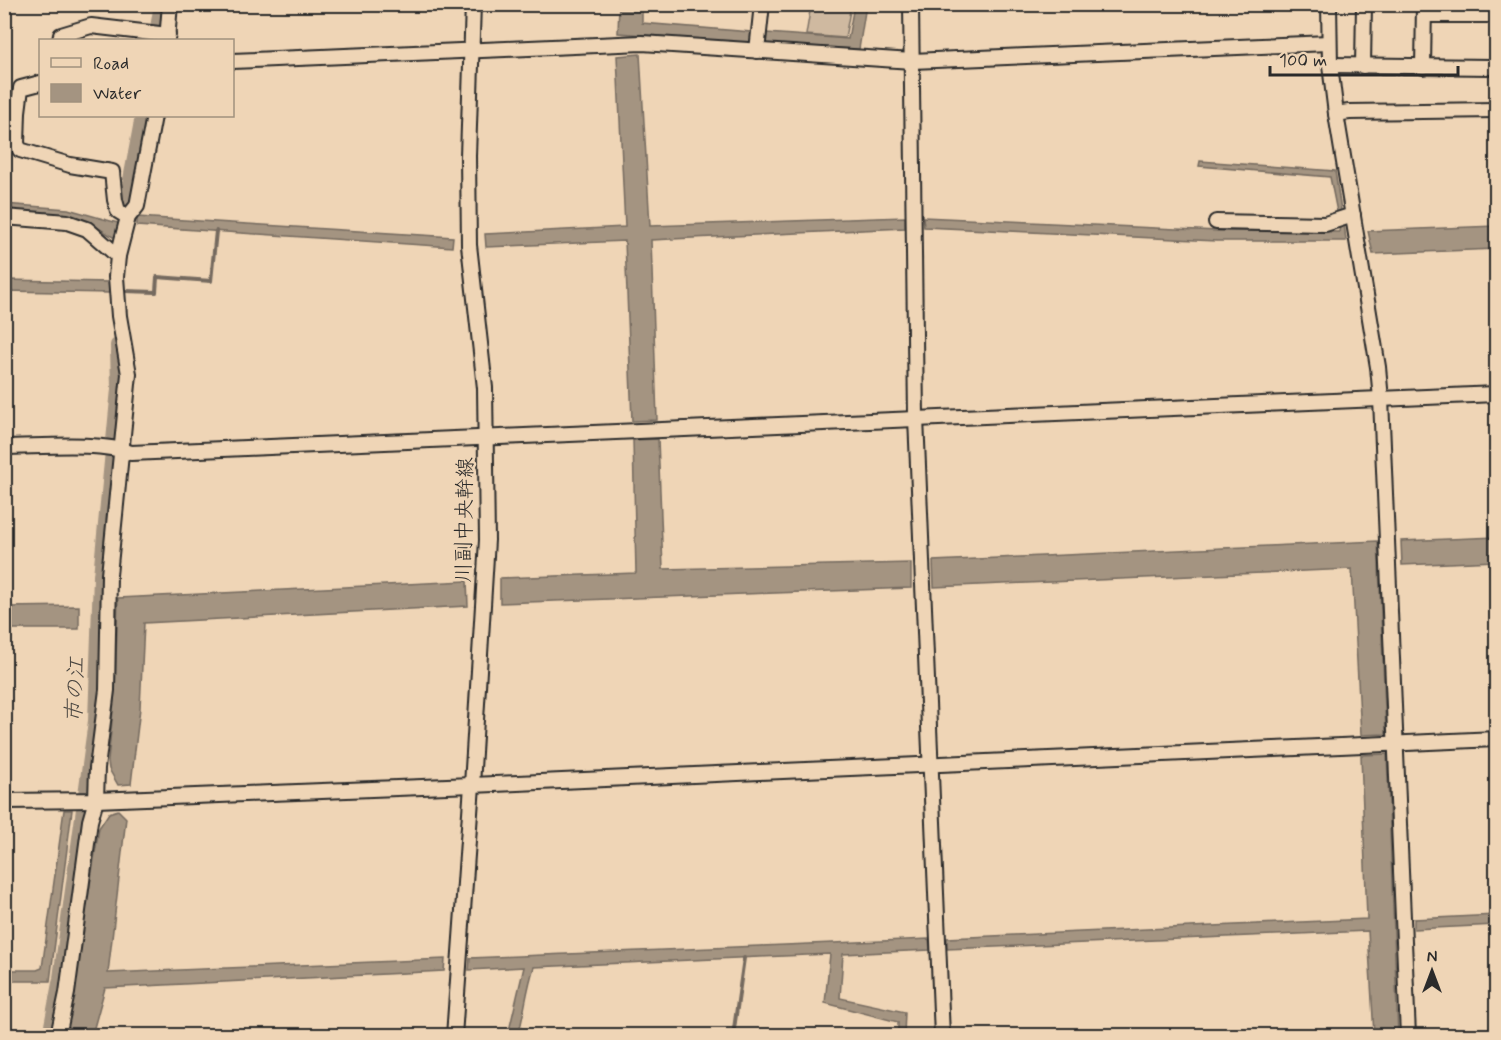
<svg xmlns="http://www.w3.org/2000/svg" width="1501" height="1040" font-family="Mynerve,'Klee One',sans-serif">
	<style>
		.green { fill: #cfb9a0; stroke: #7d7266; stroke-width: 1.5 }
		.water { fill: #a49481; stroke: #746a5f; stroke-width: 1.5 }
		.lines { fill: none; stroke-linecap: round; stroke-linejoin: round }
		.stream { stroke: #746a5f; stroke-width: 4 }
		.canal { stroke: #a49481; stroke-width: 14 }
		.minor-casing { stroke: #2b2b2b; stroke-width: 18 }
		.minor { stroke: #efd5b6; stroke-width: 14 }
		.labels { text-anchor: middle; stroke-width: 5; stroke-linejoin: round; paint-order: stroke }
		.street-label { font-size: 21px; fill: #2b2b2b; stroke: #efd5b6 }
		.water-label { font-size: 22px; font-style: italic; fill: #494540; stroke: #efd5b6 }
	</style>
	<rect width="100%" height="100%" fill="#efd5b6"/>
	<filter id="ink" filterUnits="userSpaceOnUse"><feTurbulence type="fractalNoise" baseFrequency=".0167" numOctaves="2"/><feDisplacementMap in="SourceGraphic" scale="12" xChannelSelector="R" yChannelSelector="G"/><feConvolveMatrix kernelMatrix="1 2 1 2 8 2 1 2 1" color-interpolation-filters="sRGB"/></filter>
	<g filter="url(#ink)">
		<path class="green" d="M811,5H851L845,38L806,35Z"/>
		<g class="water">
			<path d="M619,5H642V23L751,32V43L618,33Z"/>
			<path d="M854,5H866L859,49L765,44L767,33L848,39Z"/>
			<path d="M640,54L650,226L905,217V228L651,240L657,420L632,421L625,241L486,247L485,234L625,227L617,56Z"/>
			<path d="M9,119H13L14,138L5,188V154Z"/>
			<path d="M1200,161L1335,171L1341,210L1337,212L1330,177L1199,166Z"/>
			<path d="M4,204L68,209L118,223L119,229L116,237H113L90,223L60,216L5,211Z"/>
			<path d="M137,217L453,237L452,247L137,226Z"/>
			<path d="M923,217L1218,231L1339,232L1340,224L1344,223L1346,241H1216L924,227Z"/>
			<path d="M1496,226V249L1373,254L1368,231Z"/>
			<path d="M5,280L109,282L110,293L5,291Z"/>
			<path d="M658,439L663,569L911,563V588L500,603V578L636,573L633,440Z"/>
			<path d="M1496,537V561L1402,565L1401,541Z"/>
			<path d="M1378,541L1386,734L1361,735L1352,569L934,587L933,561Z"/>
			<path d="M467,581L468,606L144,623L140,708L131,784L118,785L109,769L108,761L115,690L118,598Z"/>
			<path d="M79,606V629H5V607Z"/>
			<path d="M1387,754L1398,1035H1374L1368,931L947,949V938L1367,919L1361,755Z"/>
			<path d="M64,810H72L50,981H5V970H37L42,968Z"/>
			<path d="M118,810L126,818L108,973L445,959L444,971L105,988L92,1035L62,1036L76,973L99,828L109,813Z"/>
			<path d="M1496,915V925L1414,929V919Z"/>
			<path d="M929,939L930,950L843,954L840,998L905,1012L904,1035H898V1022L825,1003L830,954L534,967C526,991 525,1011 518,1036L508,1035L524,967L469,970L470,958Z"/>
		</g>
		<g class="lines">
			<g class="stream">
				<path d="M125,291L156,292L157,277L211,281L216,231"/>
				<path d="M733,1036L744,958"/>
			</g>
			<g class="canal">
				<path d="M155,40L161,4"/>
				<path d="M125,206L142,116"/>
				<path d="M49,1036L60,978L95,721L100,576L118,389L117,345"/>
			</g>
			<defs>
				<g id="minor">
					<path d="M911,4L916,418L942,1036"/>
					<path d="M1329,4L1330,65L1336,114L1378,367L1381,399L1408,1036"/>
					<path d="M1424,15H1492"/>
					<path d="M60,40L61,35L91,26L168,35"/>
					<path d="M167,40L170,4"/>
					<path d="M757,51L762,4"/>
					<path d="M232,61L642,43L912,61L1329,43"/>
					<path d="M1330,65L1491,67"/>
					<path d="M1363,66L1364,4"/>
					<path d="M1423,67L1424,4"/>
					<path d="M4,110L18,112L21,88L40,83"/>
					<path d="M18,112L17,144L20,150L70,165L112,172L115,200L118,211L128,217"/>
					<path d="M1336,114L1349,112L1496,110"/>
					<path d="M4,217L67,222L87,229L118,256"/>
					<path d="M1216,222L1325,224L1353,215"/>
					<path d="M4,447C39,447 101,441 131,453L1496,394"/>
					<path d="M4,801L96,800L472,785L1496,739"/>
					<path d="M58,1036L67,993L90,821L96,800L97,768L107,690L109,575L129,374L119,316L116,277L118,256L128,217L137,206L154,116"/>
					<path d="M454,1036L472,785L487,540L485,388L469,245L468,156L473,4"/>
				</g>
			</defs>
			<use href="#minor" class="minor-casing"/>
			<use href="#minor" class="minor"/>
		</g>
	</g>
	<g class="labels">
		<g class="street-label">
			<text transform="translate(464 520) rotate(-89)" y="7">川副中央幹線</text>
		</g>
		<g class="water-label">
			<text transform="translate(74 690) rotate(-87)" y="8">市の江</text>
		</g>
	</g>
	<rect width="1501" height="1040" fill="none" stroke="#efd5b6" stroke-width="24"/>
	<rect x="12" y="12" width="1477" height="1016" fill="none" stroke="#2b2b2b" stroke-width="2" filter="url(#ink)"/>
	<rect x="39" y="39" width="195" height="78" fill="#efd5b6" stroke="#a1917e" stroke-width="1.5"/>
	<rect x="51" y="58" width="30" height="9" fill="#efd5b6" stroke="#a1917e" stroke-width="1.5"/>
	<text x="93" y="69" font-size="18" fill="#2b2b2b">Road</text>
	<rect x="51" y="84" width="30" height="18" fill="#a49481" stroke="#a1917e" stroke-width="1.5"/>
	<text x="93" y="99" font-size="18" fill="#2b2b2b">Water</text>
	<g transform="translate(1432 971)" stroke="#efd5b6" stroke-width="4.5" paint-order="stroke">
	<path d="M0-4.5L10 22L0 15L-10 22Z" fill="#2b2b2b"/>
	<text y="-9" font-size="16" font-weight="bold" text-anchor="middle" fill="#2b2b2b">N</text>
	</g>
	<path d="M1270 66v9h188v-9" fill="none" stroke="#2b2b2b" stroke-width="3"/>
	<text x="1279" y="66" font-size="18" fill="#2b2b2b" stroke="#efd5b6" stroke-width="4.5" paint-order="stroke">100 m</text>
</svg>
